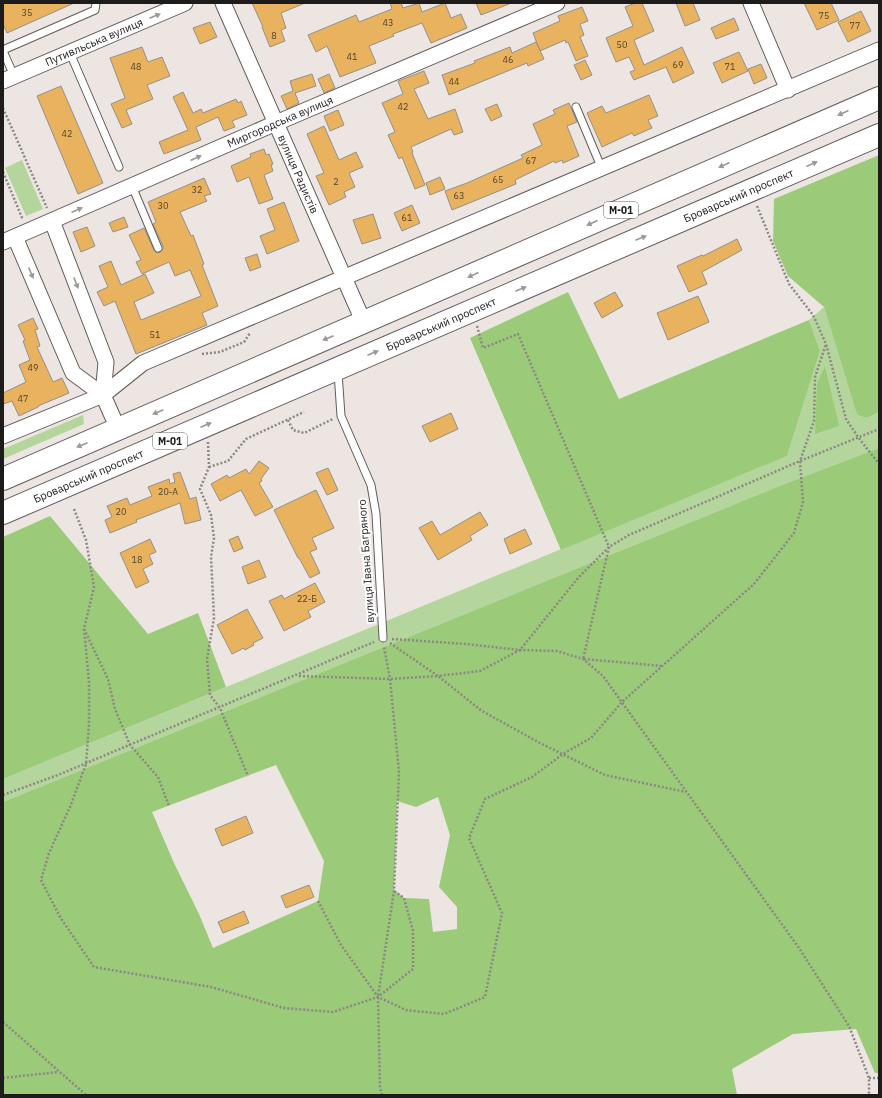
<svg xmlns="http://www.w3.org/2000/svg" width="882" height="1098" font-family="'IBM Plex Sans',sans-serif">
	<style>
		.green { fill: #b4d69d }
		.forest { fill: #9bca79; fill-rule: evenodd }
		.building { fill: #e8b25e; stroke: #94908b }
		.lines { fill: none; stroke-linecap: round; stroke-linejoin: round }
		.service-casing { stroke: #625c5a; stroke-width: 9 }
		.minor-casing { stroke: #625c5a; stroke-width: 17 }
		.trunk-casing { stroke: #625c5a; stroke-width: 24 }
		.path { stroke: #8c8785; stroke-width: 2.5; stroke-dasharray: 2 2; stroke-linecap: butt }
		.service { stroke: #fff; stroke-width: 7 }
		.minor { stroke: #fff; stroke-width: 15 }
		.trunk { stroke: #fff; stroke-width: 22 }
		.oneway { fill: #9a9998 }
		.labels { text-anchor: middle; stroke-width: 4; stroke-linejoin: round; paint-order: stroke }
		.number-label { font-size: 9px; fill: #50422c }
		.shield { fill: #fff; stroke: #62605f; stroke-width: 1 }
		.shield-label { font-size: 10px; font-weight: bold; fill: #1e1c1b }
		.street-label { font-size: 11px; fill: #1e1c1b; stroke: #fff }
	</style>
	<rect width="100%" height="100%" fill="#ece5e2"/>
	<g class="green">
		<path d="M22,160L43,209L26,216L5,168Z"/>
		<path d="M824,307L857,415L867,418L879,412V448L787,483L3,802V779L787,456L820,351L809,320Z"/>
		<path d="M83,415L84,424L3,459V449Z"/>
	</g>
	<g class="forest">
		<path d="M879,155V412L867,418L857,415L824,307L788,276L773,241L774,199Z"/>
		<path d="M568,292L619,399L809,320L820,351L787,456L561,550L470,338Z"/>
		<path d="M825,366L839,426L815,434L817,384Z"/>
		<path d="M879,448V1073H875L856,1029L793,1034L732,1069L737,1095H3V802L787,483ZM276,765L324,861L318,901L213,948L199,914L174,863L152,812ZM438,797L450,835L439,887L457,907V929L433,932L429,899L404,898L394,890L397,801L416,807Z"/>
		<path d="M50,516L148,634L198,613L226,687L3,779V537Z"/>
	</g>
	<g class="building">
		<path d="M3,3H74L7,33L3,24Z"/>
		<path d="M252,3H305L281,13L286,28L281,30L285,41L270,47L262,27H263Z"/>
		<path d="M390,3H401L403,8L419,3L422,12L445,3L451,18L461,14L467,28L431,43L422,23L393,34L394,36L369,46L376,63L340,77L327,46L316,52L308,35L356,15L359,22L392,9Z"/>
		<path d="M476,3H509V4L481,15Z"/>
		<path d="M635,3H642L654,31L634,40L644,65L682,47L694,73L673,83L666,67L634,80L630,72L635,70L629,57L616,62L606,38L633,26L625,7Z"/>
		<path d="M676,3H693L700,20L685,26Z"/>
		<path d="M804,3H831L839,20L817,30Z"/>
		<path d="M582,7L588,21L580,24L584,35L580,37L588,56L576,61L568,42L566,43L565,40L540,51L533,33L560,21L558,16Z"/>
		<path d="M861,11L871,31L848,42L838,22Z"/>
		<path d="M734,18L739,30L716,39L711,28Z"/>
		<path d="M210,22L217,37L200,44L193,28Z"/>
		<path d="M536,42L544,59L528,66L527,63L449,95L442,75L475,63L474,61L510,47L512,53Z"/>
		<path d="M142,47L148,62L162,57L170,76L147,85L153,99L126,110L132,124L122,128L111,104L125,98L110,58Z"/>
		<path d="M739,52L748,71L722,83L713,63Z"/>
		<path d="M585,60L592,75L581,80L574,65Z"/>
		<path d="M761,64L767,78L754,84L748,69Z"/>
		<path d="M424,71L429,83L414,89L428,119L455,109L463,132L454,135L451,129L411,147L413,152L412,153L425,185L415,189L402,157L399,159L388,135L395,132L382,103L403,94L398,81Z"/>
		<path d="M312,74L316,86L295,93L299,103L287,109L281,96L293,91L290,81Z"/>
		<path d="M329,74L335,88L324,93L318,79Z"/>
		<path d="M61,86L103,183L78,194L37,96Z"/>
		<path d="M183,92L193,113L201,109L203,113L236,99L238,103L241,101L247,115L232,121L235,127L224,131L218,117L196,127L201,140L164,154L159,142L188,130L173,97Z"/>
		<path d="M649,95L658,116L648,120L652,128L634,136L632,133L602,147L587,113L602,106L606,113Z"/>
		<path d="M569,103L577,122L567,126L579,156L563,163L562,160L555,163L554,161L515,180L516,184L452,210L445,191L467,183L523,158L521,155L542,145L533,124L555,114L553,110Z"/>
		<path d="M497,104L502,116L491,121L485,109Z"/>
		<path d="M338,110L344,125L330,131L324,116Z"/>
		<path d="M324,126L339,160L356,152L363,167L349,173L355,187L344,192L346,197L329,205L316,176L324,173L307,134Z"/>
		<path d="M264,149L266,155L269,154L273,164L271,165L273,171L264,175L273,199L259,204L249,177L237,182L231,166L251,157L250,154Z"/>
		<path d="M440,177L445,189L430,195L426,183Z"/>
		<path d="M204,178L211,194L204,196L207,201L180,212L191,236L193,235L204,264L202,265L218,306L202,313L207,325L136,354L115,301L104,306L97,292L108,287L99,266L111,261L121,285L145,274L154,293L134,302L141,320L201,296L190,270L175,276L169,262L142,274L136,262L141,260L129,235L144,228L154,250L157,253L160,252L163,249V246L153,224L156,222L148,202Z"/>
		<path d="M284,202L299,241L267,254L260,236L275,230L267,209Z"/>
		<path d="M412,205L420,223L402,231L394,213Z"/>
		<path d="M373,214L381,238L362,244L353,220Z"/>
		<path d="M124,217L128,227L113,232L109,223Z"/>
		<path d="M87,227L95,246L81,252L73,232Z"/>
		<path d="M737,239L742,250L702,272L707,284L689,292L677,266L702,255L703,256Z"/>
		<path d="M257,254L261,267L250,271L245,258Z"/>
		<path d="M615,292L623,306L602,318L594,303Z"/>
		<path d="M698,296L709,322L668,340L657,313Z"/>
		<path d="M33,318L38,329L35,330L40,346L37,347L53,382L62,378L69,393L38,406V407L19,416L12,401L3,404V393L26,382L19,365L30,360L23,341L25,340L18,325Z"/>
		<path d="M451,413L458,429L430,442L422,426Z"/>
		<path d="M259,461L269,468L261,479L262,481L259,483L273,507L255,516L241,490L220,501L211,484L227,475L229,478L246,469L249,474Z"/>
		<path d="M328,468L338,490L327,495L316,473Z"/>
		<path d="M180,472L190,499L196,497L201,520L185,524L180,503L136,520L137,522L110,533L105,520L112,517L107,506L127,498L130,505L152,496L148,487L169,479L170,484L175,482L173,474Z"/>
		<path d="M316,490L334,528L312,538L317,549L310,552L320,573L310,578L299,558H298L274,510Z"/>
		<path d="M480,512L488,525L470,536L472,540L438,560L419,528L432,521L440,535Z"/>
		<path d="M525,529L532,544L510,554L504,539Z"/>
		<path d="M238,536L243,548L234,552L229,540Z"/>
		<path d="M150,539L156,552L149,555L153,564L143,569L149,582L136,588L120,553Z"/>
		<path d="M259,560L266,577L248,584L242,567Z"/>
		<path d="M315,583L325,602L308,611L311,617L284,631L269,601L282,595L284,599Z"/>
		<path d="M247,609L263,638L253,643L254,645L245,650L244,648L232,654L217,625Z"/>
		<path d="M246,816L253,833L222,846L215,829Z"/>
		<path d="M309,885L314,897L286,908L281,896Z"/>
		<path d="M244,911L249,923L223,933L218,922Z"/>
	</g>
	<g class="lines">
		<defs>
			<g id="service">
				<path d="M3,50L95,10L96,3"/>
				<path d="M3,51L14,76"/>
				<path d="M70,53L119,167"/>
				<path d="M576,107L602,169"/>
				<path d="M132,186L158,248"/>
				<path d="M338,372L341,416L371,485L376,514L383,638"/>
			</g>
			<g id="minor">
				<path id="s1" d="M223,3L364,323"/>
				<path d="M751,3L788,90"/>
				<path id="s2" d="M3,81L185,3"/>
				<path d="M52,221L106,362L103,395L118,429"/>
				<path d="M15,237L73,373L103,395"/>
				<path id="s3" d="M3,242L276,123L557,3"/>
				<path d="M3,436L103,395L143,363L879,50"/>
			</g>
			<g id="trunk">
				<path d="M3,479L879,98"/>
				<path id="s4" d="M3,513L879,135"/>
			</g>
		</defs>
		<use href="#service" class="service-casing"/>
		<use href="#minor" class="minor-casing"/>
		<use href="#trunk" class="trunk-casing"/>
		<g class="path">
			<path d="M3,108L47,208"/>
			<path d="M3,172L23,220"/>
			<path d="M757,206L789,284L813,315L826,344L846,419L858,437L879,464"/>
			<path d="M477,326L483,348L518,334L609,547L583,659L663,666"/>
			<path d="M202,354L220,352L244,342L250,333"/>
			<path d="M288,420L293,430L304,433L333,419"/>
			<path d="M208,442L209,467L200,489L211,515L214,538L211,557L214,618L207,659L210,695L220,708L248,776"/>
			<path d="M209,467L228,461L246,439L304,412"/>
			<path d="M74,509L86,540L94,587L84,629L108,679L115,709L130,745L158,777L169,806"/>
			<path d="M84,629L89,682V725L86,764L70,807L49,853L41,880L60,917L94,967L211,987L284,1008L333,1012L378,997L413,969V931L404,898L394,891"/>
			<path d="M392,639L466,644L520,650L557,651L583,659L603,676L799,948L849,1026L869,1078V1095"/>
			<path d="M390,643L438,676L480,671L520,650L578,578L609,547L629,535L800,461L879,429"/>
			<path d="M299,676L390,679L438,676L482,711L540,743L605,775L686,792"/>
			<path d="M3,795L58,775L374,642"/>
			<path d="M318,901L341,945L378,997L406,1010L444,1014L485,997L502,913L469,838L485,799L532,777L563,754L591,738L622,702L754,584L794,533L803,502L800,461L814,421L815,377L826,344"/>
			<path d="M3,1022L86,1095"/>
			<path d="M3,1078L58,1072"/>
			<path d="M869,1078H879"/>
			<path d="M382,1095L380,1087L378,997L394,891L399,772L390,679L384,647"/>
		</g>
		<use href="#service" class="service"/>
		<use href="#minor" class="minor"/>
		<use href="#trunk" class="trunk"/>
	</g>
	<defs><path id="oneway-solid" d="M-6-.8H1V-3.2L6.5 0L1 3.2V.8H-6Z"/></defs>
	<g class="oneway">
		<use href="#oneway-solid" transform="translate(155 16) rotate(-23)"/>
		<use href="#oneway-solid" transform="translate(843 113) rotate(156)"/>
		<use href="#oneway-solid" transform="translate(196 158) rotate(-24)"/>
		<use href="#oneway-solid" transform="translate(812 164) rotate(-24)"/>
		<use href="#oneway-solid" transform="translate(724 165) rotate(156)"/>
		<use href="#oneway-solid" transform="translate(77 210) rotate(-24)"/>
		<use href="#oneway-solid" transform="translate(592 223) rotate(156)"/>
		<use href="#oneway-solid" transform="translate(641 238) rotate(-23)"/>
		<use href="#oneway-solid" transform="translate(31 273) rotate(67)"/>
		<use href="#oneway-solid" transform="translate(473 275) rotate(156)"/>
		<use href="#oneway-solid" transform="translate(76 283) rotate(69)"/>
		<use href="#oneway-solid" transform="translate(521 289) rotate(-23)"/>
		<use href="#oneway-solid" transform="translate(328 338) rotate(157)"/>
		<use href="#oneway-solid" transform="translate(373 353) rotate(-23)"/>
		<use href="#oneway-solid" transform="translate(158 412) rotate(157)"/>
		<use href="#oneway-solid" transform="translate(206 425) rotate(-23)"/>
		<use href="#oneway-solid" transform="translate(82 445) rotate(157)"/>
	</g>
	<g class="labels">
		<g class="number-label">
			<text x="27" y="16">35</text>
			<text x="824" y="19">75</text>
			<text x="388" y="26">43</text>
			<text x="855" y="29">77</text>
			<text x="274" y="39">8</text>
			<text x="622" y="48">50</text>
			<text x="352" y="60">41</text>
			<text x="508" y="63">46</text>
			<text x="678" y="68">69</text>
			<text x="136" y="70">48</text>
			<text x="730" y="70">71</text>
			<text x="454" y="85">44</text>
			<text x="403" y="110">42</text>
			<text x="67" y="137">42</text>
			<text x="531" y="164">67</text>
			<text x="498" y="183">65</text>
			<text x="336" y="185">2</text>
			<text x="197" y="193">32</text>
			<text x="459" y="199">63</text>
			<text x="163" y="209">30</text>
			<text x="407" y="221">61</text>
			<text x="155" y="338">51</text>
			<text x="33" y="371">49</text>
			<text x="23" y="402">47</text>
			<text x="168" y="495">20-А</text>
			<text x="121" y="515">20</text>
			<text x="137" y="563">18</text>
			<text x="307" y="602">22-Б</text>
		</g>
		<g class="shield">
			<rect x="604" y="202" width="34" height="16" rx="3"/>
			<rect x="153" y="433" width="34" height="16" rx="3"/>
		</g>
		<g class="shield-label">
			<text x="621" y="214">М-01</text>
			<text x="170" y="445">М-01</text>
		</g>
		<g class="street-label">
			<text dy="4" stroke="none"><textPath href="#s2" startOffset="99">Путивльська вулиця</textPath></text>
			<text dy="4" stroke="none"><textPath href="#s3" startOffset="302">Миргородська вулиця</textPath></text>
			<text dy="4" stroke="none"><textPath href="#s1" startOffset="187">вулиця Радистів</textPath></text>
			<text dy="4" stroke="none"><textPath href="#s4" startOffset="801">Броварський проспект</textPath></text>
			<text dy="4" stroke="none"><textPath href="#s4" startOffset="477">Броварський проспект</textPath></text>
			<text dy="4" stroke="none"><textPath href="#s4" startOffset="93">Броварський проспект</textPath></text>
			<text transform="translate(366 561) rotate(-94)" y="4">вулиця Івана Багряного</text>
		</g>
	</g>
	<rect width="882" height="1098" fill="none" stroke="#1e1c1b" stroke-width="8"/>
</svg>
